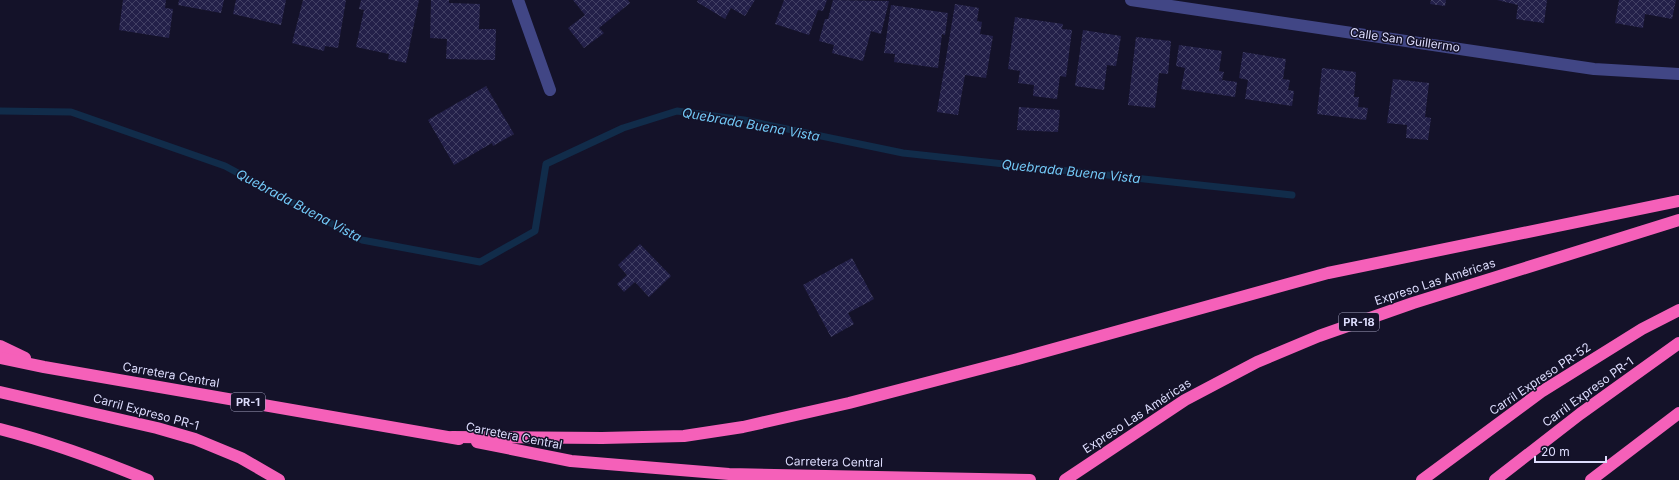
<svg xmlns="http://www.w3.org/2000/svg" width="1679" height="480" font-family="Inter,sans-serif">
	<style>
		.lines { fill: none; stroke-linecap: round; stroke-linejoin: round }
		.stream { stroke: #112c4a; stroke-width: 7 }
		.building { fill: url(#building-cross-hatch) }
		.minor { stroke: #414685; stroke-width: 12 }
		.highway { stroke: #f560b9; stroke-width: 12 }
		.labels { text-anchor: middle; stroke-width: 3; stroke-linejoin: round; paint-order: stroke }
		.shield { fill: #141229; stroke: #a1a0bd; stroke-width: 1 }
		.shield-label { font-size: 11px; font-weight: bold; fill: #ddddfd }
		.street-label { font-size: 12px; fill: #ddddfd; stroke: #141229 }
		.water-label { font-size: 13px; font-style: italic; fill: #72c8f6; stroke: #141229 }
	</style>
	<defs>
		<pattern id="building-cross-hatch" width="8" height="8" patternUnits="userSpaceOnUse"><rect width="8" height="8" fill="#232049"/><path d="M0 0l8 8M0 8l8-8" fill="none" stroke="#424064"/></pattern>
	</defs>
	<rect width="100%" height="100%" fill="#141229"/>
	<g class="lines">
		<path class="stream" d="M0,111L71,112L225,166L362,240L480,262L535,231L546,164L623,128L677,111L744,120L903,153L1292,195"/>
	</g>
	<g class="building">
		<path d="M123,0H166L165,8L173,9L169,38L119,30Z"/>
		<path d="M179,0H224L221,13L178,5Z"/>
		<path d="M236,0H286L281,25L233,14Z"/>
		<path d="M303,0H346L338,48L325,46L324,51L292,43Z"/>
		<path d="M361,0H419L406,63L388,59L389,54L356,47L364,10L359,9Z"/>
		<path d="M431,0H449V3L480,4L479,29H496L495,60L446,59L447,39L430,38Z"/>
		<path d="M573,0H628L630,3L599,28L604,33L584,48L568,28L585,15Z"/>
		<path d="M698,0H755L745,16L731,8L725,19L697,2Z"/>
		<path d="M784,0H827L823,11L818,10L809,35L775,24Z"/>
		<path d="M833,0L889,1L881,34L871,31L863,61L832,53L834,45L819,41L825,19H828Z"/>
		<path d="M1431,0H1446L1445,6L1430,4Z"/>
		<path d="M1497,0H1547L1544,23L1516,19L1518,5Z"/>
		<path d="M1619,0H1676L1672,19L1645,14L1643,28L1615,23Z"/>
		<path d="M955,4L979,8L977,21L982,22L980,34L993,36L986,78L965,75L958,115L937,112Z"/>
		<path d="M891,5L948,13L945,35L942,34L938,68L894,62L895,54L884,53Z"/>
		<path d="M1015,17L1063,24L1062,29L1072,30L1066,77L1060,76L1057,99L1033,96L1034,85L1018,83L1020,71L1008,69Z"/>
		<path d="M1083,30L1121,36L1116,66L1107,65L1104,90L1075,86Z"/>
		<path d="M1136,37L1171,41L1168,74L1159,73L1155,108L1128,105Z"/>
		<path d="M1179,45L1222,51L1219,71L1224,72L1222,80L1237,82L1235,97L1181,89L1185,68L1176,66Z"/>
		<path d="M1243,52L1286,59L1283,79L1290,80L1288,90L1294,91L1292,106L1245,99L1248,80L1239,78Z"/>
		<path d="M1322,68L1356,72L1354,97H1359L1358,107L1368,108L1366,120L1317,114Z"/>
		<path d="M1393,79L1429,83L1425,117L1431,118L1428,140L1406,138L1407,125L1387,123Z"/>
		<path d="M486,86L514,134L493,146L492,143L454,165L428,120Z"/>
		<path d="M1019,107L1060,110L1058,132L1017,130Z"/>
		<path d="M640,244L671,276L649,297L635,282L624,292L617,284L627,275L618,265Z"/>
		<path d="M852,258L874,299L848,313L854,324L831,337L803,285Z"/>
	</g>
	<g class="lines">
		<g class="minor">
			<path d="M518,0L550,90"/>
			<path d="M1131,0L1594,69L1679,74"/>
		</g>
		<g class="highway">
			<path d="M0,346L25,358"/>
			<path d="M0,358L44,367L459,439"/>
			<path d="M0,392L157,428L195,439L241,458L279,480"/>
			<path d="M0,429C51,442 100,460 148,480"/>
			<path d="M452,437L602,438L684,436L743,427L849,403L1014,360L1328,273L1679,201"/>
			<path d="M477,442L571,461L729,474L1030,480"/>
			<path d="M1065,480L1185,400L1257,362L1319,336L1413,303L1679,220"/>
			<path d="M1422,480L1541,392L1642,329L1679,310"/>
			<path d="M1495,480L1580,414L1679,343"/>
			<path d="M1591,480L1679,413"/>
		</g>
	</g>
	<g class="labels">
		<g class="shield">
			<rect x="1339" y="313" width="40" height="18" rx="3"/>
			<rect x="231" y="393" width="34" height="18" rx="3"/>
		</g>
		<g class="shield-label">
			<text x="1359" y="326">PR-18</text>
			<text x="248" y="406">PR-1</text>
		</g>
		<g class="street-label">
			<text transform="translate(1405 40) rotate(8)" y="4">Calle San Guillermo</text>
			<text transform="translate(1435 282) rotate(-18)" y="4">Expreso Las Américas</text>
			<text transform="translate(171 375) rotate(10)" y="4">Carretera Central</text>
			<text transform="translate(1540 379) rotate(-34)" y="4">Carril Expreso PR-52</text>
			<text transform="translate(1588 392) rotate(-36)" y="4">Carril Expreso PR-1</text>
			<text transform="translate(146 412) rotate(15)" y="4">Carril Expreso PR-1</text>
			<text transform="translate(1137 416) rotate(-33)" y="4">Expreso Las Américas</text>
			<text transform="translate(514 436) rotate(11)" y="4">Carretera Central</text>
			<text transform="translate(834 462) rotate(1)" y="4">Carretera Central</text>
		</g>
		<g class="water-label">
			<text transform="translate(751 124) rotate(10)" y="5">Quebrada Buena Vista</text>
			<text transform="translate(1071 171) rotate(6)" y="5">Quebrada Buena Vista</text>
			<text transform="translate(299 205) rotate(28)" y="5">Quebrada Buena Vista</text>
		</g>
	</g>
	<path d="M1535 456v6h71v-6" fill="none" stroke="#ddddfd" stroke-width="2"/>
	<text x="1541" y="456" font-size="12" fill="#ddddfd" stroke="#141229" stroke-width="3" paint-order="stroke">20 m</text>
</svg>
